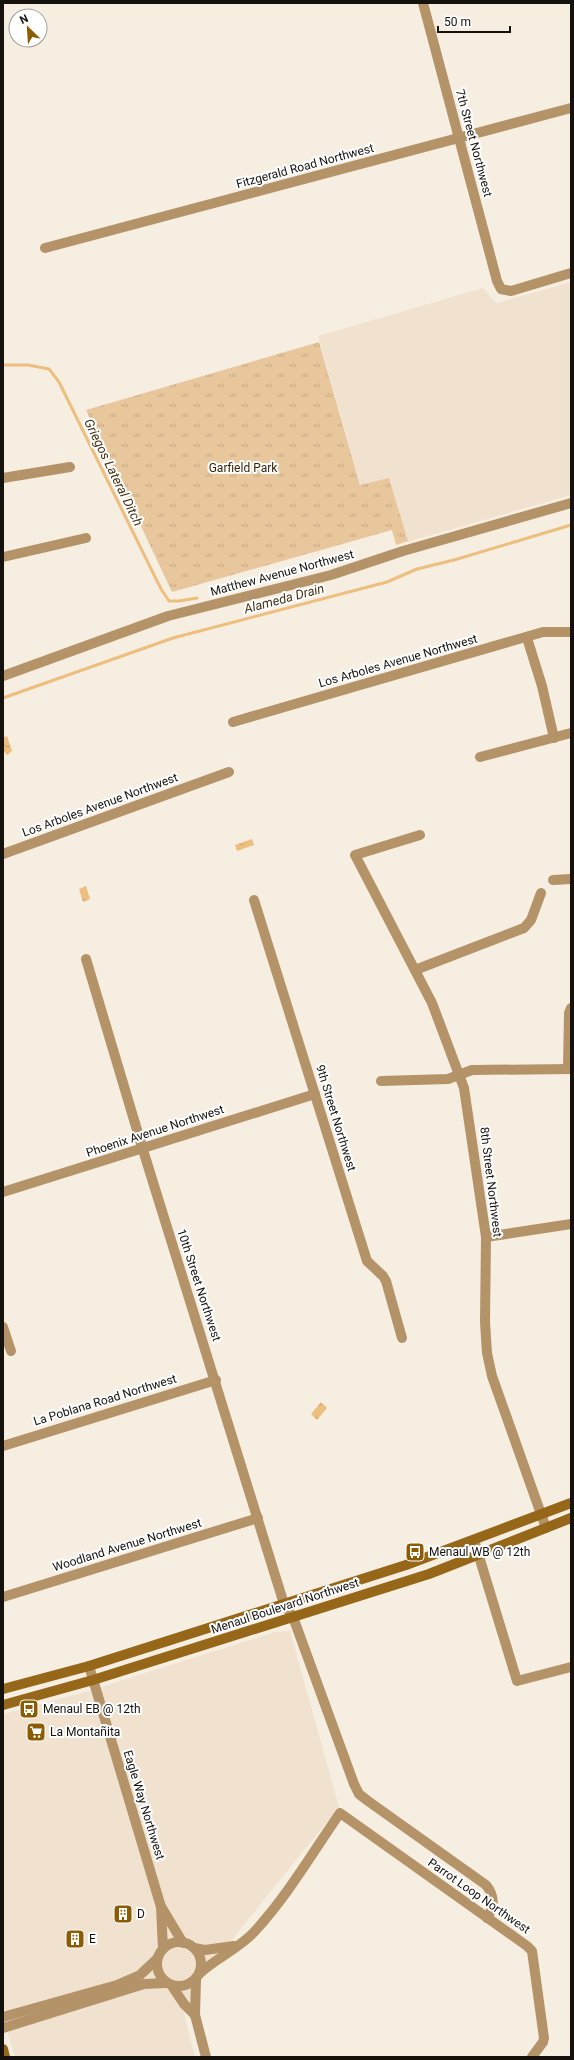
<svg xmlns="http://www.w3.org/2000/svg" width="574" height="2060" font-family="Roboto,sans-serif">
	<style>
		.built { fill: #f1e2d0 }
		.park { fill: url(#park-tufts) }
		.water { fill: url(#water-ripples) }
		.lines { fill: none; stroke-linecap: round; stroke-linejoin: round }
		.stream { stroke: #eebe7f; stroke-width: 3 }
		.minor { stroke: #b49368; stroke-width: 10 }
		.tertiary { stroke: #b49368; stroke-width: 10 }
		.secondary { stroke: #966619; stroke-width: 10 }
		.labels { text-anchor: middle; stroke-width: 4; stroke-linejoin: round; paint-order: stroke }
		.street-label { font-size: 12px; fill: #15120e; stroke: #fff }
		.park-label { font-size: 12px; fill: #382508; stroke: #fff }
		.poi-label { font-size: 12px; fill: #15120e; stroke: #fff; text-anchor: start }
		.water-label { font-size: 13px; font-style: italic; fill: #463216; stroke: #fff }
	</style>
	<defs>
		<pattern id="park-tufts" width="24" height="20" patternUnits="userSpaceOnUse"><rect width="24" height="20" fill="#e9c79c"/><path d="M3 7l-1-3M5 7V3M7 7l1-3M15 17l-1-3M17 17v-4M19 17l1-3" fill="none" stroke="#c7aa85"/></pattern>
		<pattern id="water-ripples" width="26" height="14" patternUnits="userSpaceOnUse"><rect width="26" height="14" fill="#eebe7f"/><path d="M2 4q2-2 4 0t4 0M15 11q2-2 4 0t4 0" fill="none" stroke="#cba26d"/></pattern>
	</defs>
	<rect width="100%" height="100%" fill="#f7eee2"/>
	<g class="built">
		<path d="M571,282V495L407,542L390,480L361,487L318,336L483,288L496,303Z"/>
		<path d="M290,1631L339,1807L201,1978L184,2014L195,2057H15L3,2017V1714L85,1692L275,1632Z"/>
	</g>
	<path class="park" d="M319,342L360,485L389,478L408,541L396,545L392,530L172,592L86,410Z"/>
	<g class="water">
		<path d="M7,736L12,751L7,755L3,750V738Z"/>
		<path d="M252,839L254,845L237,851L235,845Z"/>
		<path d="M86,886L90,899L83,902L79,889Z"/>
		<path d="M321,1402L327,1408L317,1420L311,1414Z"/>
	</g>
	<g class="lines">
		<g class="stream">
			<path d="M3,365H28L49,369L59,382L161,589L169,601H179L197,598"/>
			<path d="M3,698L173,638L387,582L417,569L454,560L571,525"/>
		</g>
		<g class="minor">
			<path d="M423,3L497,281L501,289L511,291L571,273"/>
			<path d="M45,248L571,108"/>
			<path d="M3,478L70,467"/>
			<path d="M3,557L86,538"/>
			<path d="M527,638L542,686L554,738"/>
			<path d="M3,676L168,616L331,575L403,551L571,503"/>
			<path d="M233,722L543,632H571"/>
			<path d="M480,757L571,733"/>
			<path d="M420,835L355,855L432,1003L464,1088L486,1237L485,1322L487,1353L492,1376L546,1528"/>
			<path d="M3,854L229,772"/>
			<path d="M553,880L571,879"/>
			<path d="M254,900L367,1261L383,1276L386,1281L402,1338"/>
			<path d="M86,959L143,1150L284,1604L293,1617L354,1784L359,1794L368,1801L486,1885C495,1896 495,1906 487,1918"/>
			<path d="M415,970L524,928L531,920L541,893"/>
			<path d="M568,1069L569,1013L571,1008"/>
			<path d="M381,1081L448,1079L472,1070L571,1069"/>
			<path d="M3,1192L315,1094"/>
			<path d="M486,1237L571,1224"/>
			<path d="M3,1327L11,1351"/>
			<path d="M3,1446L216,1380"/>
			<path d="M474,1540L517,1681L571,1667"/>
			<path d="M3,1597L258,1518"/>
			<path d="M194,1948L205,1950L234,1946"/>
			<path d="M199,1974C216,1958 240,1948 255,1931C288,1895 313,1852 340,1813L527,1946L532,1951L544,2038L543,2042L532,2057"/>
			<path d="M196,1979L195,2015L206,2057"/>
			<path d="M172,1986L184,2004L195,2015"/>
		</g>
		<g class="tertiary">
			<path d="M89,1666L161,1907L163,1949"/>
			<path d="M162,1908L183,1943"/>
			<circle cx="179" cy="1964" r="22"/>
			<path d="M3,2017L117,1985L140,1975L157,1959"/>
			<path d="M3,2028L144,1984L166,1983"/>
		</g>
		<g class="secondary">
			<path d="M3,1689L89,1666L406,1565L571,1503"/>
			<path d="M3,1705L93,1680L429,1574L571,1518"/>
			<path d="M3,2049L5,2057"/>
		</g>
	</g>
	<defs>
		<symbol id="bus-square" viewBox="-11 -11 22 22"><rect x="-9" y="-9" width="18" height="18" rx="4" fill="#8c5c04" stroke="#fff"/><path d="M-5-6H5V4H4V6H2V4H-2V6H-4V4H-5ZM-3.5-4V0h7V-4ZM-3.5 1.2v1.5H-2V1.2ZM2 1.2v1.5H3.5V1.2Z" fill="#fff"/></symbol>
		<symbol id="supermarket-square" viewBox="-11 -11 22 22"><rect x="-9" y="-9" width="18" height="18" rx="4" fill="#8c5c04" stroke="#fff"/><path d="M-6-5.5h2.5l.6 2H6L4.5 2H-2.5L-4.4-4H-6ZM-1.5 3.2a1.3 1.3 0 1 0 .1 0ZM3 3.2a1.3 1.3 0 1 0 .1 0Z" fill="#fff"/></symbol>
		<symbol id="building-square" viewBox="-11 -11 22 22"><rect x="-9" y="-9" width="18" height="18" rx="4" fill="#8c5c04" stroke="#fff"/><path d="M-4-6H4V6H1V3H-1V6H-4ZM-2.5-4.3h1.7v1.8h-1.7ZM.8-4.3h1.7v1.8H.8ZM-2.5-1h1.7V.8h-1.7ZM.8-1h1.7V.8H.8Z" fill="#fff"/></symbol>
	</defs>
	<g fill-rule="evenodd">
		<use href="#bus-square" x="404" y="1541" width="22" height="22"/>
		<use href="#bus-square" x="18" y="1698" width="22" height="22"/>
		<use href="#supermarket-square" x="25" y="1721" width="22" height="22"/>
		<use href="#building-square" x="112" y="1903" width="22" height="22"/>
		<use href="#building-square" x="64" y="1928" width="22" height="22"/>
	</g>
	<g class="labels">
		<g class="street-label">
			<text transform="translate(474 143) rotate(75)" y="4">7th Street Northwest</text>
			<text transform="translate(305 166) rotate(-15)" y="4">Fitzgerald Road Northwest</text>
			<text transform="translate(282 573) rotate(-15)" y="4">Matthew Avenue Northwest</text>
			<text transform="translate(398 661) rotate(-16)" y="4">Los Arboles Avenue Northwest</text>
			<text transform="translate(100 805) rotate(-20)" y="4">Los Arboles Avenue Northwest</text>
			<text transform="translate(336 1118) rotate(73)" y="4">9th Street Northwest</text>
			<text transform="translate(155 1131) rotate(-18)" y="4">Phoenix Avenue Northwest</text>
			<text transform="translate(491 1182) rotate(83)" y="4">8th Street Northwest</text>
			<text transform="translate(199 1285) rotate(72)" y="4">10th Street Northwest</text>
			<text transform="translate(105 1400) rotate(-17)" y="4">La Poblana Road Northwest</text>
			<text transform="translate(127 1545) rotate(-17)" y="4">Woodland Avenue Northwest</text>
			<text transform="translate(285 1606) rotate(-18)" y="4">Menaul Boulevard Northwest</text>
			<text transform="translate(144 1805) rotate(73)" y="4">Eagle Way Northwest</text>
			<text transform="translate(479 1896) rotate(35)" y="4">Parrot Loop Northwest</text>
		</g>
		<g class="park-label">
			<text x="243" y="472">Garfield Park</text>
		</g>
		<g class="poi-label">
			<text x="429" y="1556">Menaul WB @ 12th</text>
			<text x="43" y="1713">Menaul EB @ 12th</text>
			<text x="50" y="1736">La Montañita</text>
			<text x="137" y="1918">D</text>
			<text x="89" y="1943">E</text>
		</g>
		<g class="water-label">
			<text transform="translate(114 472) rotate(64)" y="5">Griegos Lateral Ditch</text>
			<text transform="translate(284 598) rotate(-15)" y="5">Alameda Drain</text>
		</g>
	</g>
	<rect width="574" height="2060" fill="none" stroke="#15120e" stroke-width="8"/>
	<g transform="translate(28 28) rotate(335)"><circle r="19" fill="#ffffff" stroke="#a1a09f"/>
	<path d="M0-3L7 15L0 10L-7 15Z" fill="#8c5c04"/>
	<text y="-6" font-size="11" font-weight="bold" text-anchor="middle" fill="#15120e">N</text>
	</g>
	<path d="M438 26v6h72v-6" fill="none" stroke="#15120e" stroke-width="2"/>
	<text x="444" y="26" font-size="12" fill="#15120e" stroke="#ffffff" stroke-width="3" paint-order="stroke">50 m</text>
</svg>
